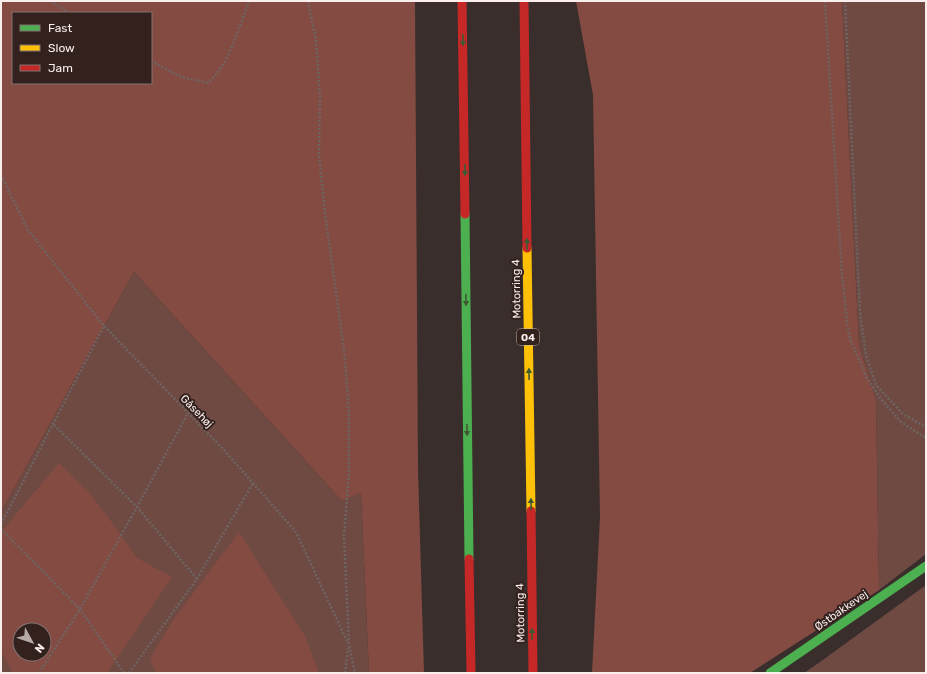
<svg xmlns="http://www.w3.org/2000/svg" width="927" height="674" font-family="Rubik,sans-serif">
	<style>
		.green { fill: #6f4a43; fill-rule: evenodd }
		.forest { fill: #844b42; fill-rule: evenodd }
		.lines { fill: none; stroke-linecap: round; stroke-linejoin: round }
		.path { stroke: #6e6463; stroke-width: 2.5; stroke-dasharray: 2 2; stroke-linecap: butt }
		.fast { stroke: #4caf50; stroke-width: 9 }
		.slow { stroke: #ffc107; stroke-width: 9 }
		.jam { stroke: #c62828; stroke-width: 9 }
		.oneway { fill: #3d5a32 }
		.labels { text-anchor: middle; stroke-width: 4; stroke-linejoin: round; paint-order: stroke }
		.shield { fill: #33211e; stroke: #bfb0ae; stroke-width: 1 }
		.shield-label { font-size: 10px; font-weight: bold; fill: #fbeeec }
		.street-label { font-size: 11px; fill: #fbeeec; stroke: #33211e }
	</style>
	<rect width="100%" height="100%" fill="#392e2c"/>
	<g class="green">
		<path d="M842,1H926V554L879,590L876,400L859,345Z"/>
		<path d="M134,272L342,501L361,493L369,673H1V512ZM20,630H44V654H20Z"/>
		<path d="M926,585V673H804L820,662Z"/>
	</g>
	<g class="forest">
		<path d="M1,1H415L418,470L424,673H369L361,493L342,501L134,272L1,512ZM13,13H151V83H13Z"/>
		<path d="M576,1H842L859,345L876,400L879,590L750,673H592L600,517L593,95Z"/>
		<path d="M59,463L89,492L113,524L137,558L172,577L107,673H13L1,651V532ZM20,630H44V654H20Z"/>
		<path d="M239,532L305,636L319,673H156L150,659L173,620Z"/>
	</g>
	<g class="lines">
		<g class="path">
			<path d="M51,1L69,13"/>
			<path d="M308,1L316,40L320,97L319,154L325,213L344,350L349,413V473L344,536L349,645L355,673"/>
			<path d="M825,1L842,274L847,322L850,339L867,378L880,398L901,422L926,438"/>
			<path d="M845,1L860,313L866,355L876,385L903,414L926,427"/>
			<path d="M151,61L181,77L208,83C229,65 239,27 249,1"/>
			<path d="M1,175L28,230L104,326L223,449L296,532L348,643"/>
			<path d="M54,425L137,507L197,579"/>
			<path d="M1,524L104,326"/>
			<path d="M1,529L80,609L124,673"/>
			<path d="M39,673L80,609L137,507L188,413"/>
			<path d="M129,673L197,579L253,483"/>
			<path d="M345,673L348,648"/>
		</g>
		<g class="fast">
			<path d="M465,214L469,559"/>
			<path d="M770,673L926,566"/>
		</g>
		<path class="slow" d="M527,248L531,511"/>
		<g class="jam">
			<path d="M462,1L465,214"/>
			<path d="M524,1L527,248"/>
			<path d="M531,511L533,673"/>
			<path d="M469,559L471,673"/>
		</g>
	</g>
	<defs><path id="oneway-solid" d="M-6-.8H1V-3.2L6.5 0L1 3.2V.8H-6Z"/></defs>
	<g class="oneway">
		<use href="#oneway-solid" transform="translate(463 40) rotate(89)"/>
		<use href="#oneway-solid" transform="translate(465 170) rotate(89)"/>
		<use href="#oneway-solid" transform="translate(527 244) rotate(-91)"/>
		<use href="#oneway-solid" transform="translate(466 300) rotate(89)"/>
		<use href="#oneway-solid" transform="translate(529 374) rotate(-91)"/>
		<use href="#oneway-solid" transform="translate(467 430) rotate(89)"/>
		<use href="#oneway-solid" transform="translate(531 504) rotate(-91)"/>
		<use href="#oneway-solid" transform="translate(532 634) rotate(-91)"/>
	</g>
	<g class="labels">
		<rect class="shield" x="517" y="329" width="22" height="16" rx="3"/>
		<g class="shield-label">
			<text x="528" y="341">O4</text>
		</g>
		<g class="street-label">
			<text transform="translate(516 289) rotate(-91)" y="4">Motorring 4</text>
			<text transform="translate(197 411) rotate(46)" y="4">Gåsehøj</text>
			<text transform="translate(841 610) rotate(-35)" y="4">Østbakkevej</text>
			<text transform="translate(520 613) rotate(-91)" y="4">Motorring 4</text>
		</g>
	</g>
	<rect width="927" height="674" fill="none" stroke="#fbeeec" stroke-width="4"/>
	<rect x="12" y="12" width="140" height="72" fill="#33211e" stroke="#837370"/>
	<rect x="20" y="25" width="20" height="6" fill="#4caf50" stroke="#837370"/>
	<text x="48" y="32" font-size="12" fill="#fbeeec">Fast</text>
	<rect x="20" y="45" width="20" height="6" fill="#ffc107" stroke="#837370"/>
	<text x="48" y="52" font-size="12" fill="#fbeeec">Slow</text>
	<rect x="20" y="65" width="20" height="6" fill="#c62828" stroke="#837370"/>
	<text x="48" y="72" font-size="12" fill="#fbeeec">Jam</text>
	<g transform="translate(32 642) rotate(130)"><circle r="19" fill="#33211e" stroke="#837370"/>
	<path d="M0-3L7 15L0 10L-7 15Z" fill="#b7aba9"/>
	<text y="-6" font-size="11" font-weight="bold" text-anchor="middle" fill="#fbeeec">N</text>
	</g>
</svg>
